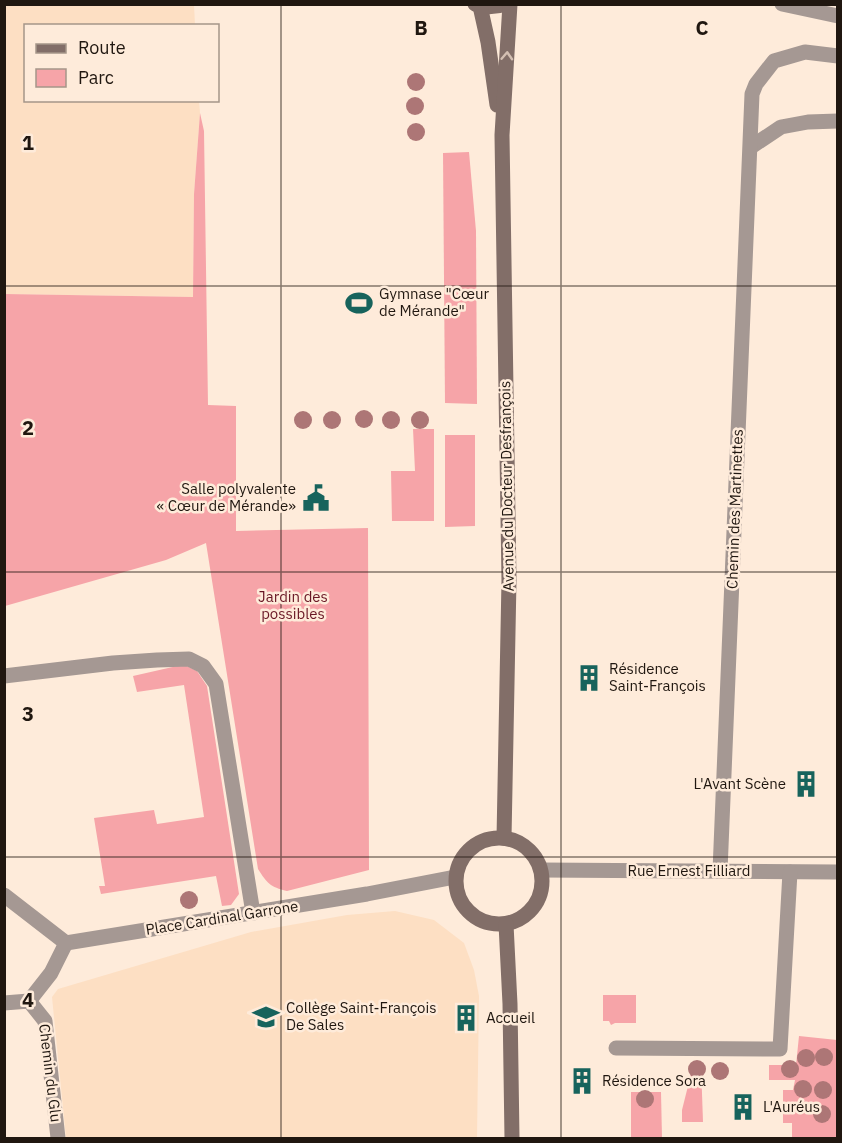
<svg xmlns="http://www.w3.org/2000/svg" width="842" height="1143" font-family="'IBM Plex Sans',sans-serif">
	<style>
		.built { fill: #fddfc3 }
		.green { fill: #f6a4a8 }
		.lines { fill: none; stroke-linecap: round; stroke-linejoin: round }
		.service { stroke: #a59893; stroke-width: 15 }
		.minor { stroke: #a59893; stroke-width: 15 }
		.tertiary { stroke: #a59893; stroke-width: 15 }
		.secondary { stroke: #826e68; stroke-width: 15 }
		.tree { fill: #ad7676 }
		.oneway { stroke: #d3bfb2 }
		.grid { fill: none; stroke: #201710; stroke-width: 1.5; stroke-opacity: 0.55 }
		.labels { text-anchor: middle; stroke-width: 5; stroke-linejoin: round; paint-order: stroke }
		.poi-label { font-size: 15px; fill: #201710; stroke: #feebda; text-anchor: start }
		.street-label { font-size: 15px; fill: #201710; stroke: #feebda }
		.park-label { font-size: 15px; fill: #6a1725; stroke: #feebda }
		.grid-label { font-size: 20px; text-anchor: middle; font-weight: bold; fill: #201710; stroke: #feebda; stroke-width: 5; stroke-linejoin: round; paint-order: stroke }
	</style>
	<rect width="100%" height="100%" fill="#feebda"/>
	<g class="built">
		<path d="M5,5H194L195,25L26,26V100L199,101L200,113L194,194L193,297L5,294Z"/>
		<path d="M395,911L434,920L464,943L474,970L479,996L477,1138H66L52,997L58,989L251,932L347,915Z"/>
	</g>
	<g class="green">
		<path d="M200,113L204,131L208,405L236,406V531L368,528L369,870L287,891C270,887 267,883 258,869L206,543L166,560L5,606V294L193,297L194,194Z"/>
		<path d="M469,152L476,231L477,404L445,403L443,153Z"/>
		<path d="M413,429H434V521H392L391,471H415Z"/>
		<path d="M445,435H475V526L445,527Z"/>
		<path d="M181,663L197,671L207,686L239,894L231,905L222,906L216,876L101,894L99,886H105L94,818L154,810L157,824L204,817L184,685L137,692L133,676L177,666Z"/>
		<path d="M603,995H636V1023H615L611,1025L609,1021H603Z"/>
		<path d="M799,1036L837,1040V1138H792V1123H783V1090H793L795,1080H769V1065H796Z"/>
		<path d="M701,1065L703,1122H682V1110L693,1066Z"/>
		<path d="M631,1092H661L662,1138H631Z"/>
	</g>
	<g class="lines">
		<g class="service">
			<path d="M4,676L113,663L157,660L189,659L203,666L216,684L253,913"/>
			<path d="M4,895L66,943L367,894L455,877"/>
			<path d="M29,1001L51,973L66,943"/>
		</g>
		<g class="minor">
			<path d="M751,147L781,127L808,122L838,121"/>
			<path d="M541,870L838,872"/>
			<path d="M720,871L752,94L756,84L774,61L805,52L838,56"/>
			<path d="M4,1003L29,1001L45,1021L58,1138"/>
			<path d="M616,1048L780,1049L790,872"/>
		</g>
		<path class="tertiary" d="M782,4L838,16"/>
		<g class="secondary">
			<path d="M475,4C485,8 496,7 506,4"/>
			<path d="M480,6L488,42L497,105"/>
			<circle cx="499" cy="881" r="43"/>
			<path d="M504,838L509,580L502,135L510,4"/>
			<path d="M506,924L510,1004L512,1138"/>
		</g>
	</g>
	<g class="tree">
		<circle cx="416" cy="82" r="9"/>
		<circle cx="415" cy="106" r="9"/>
		<circle cx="416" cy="132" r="9"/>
		<circle cx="364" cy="419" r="9"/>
		<circle cx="303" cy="420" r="9"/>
		<circle cx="332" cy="420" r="9"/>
		<circle cx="391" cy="420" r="9"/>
		<circle cx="420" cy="420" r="9"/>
		<circle cx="189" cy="900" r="9"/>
		<circle cx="824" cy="1057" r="9"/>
		<circle cx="806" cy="1058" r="9"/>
		<circle cx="697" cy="1069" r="9"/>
		<circle cx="790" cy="1069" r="9"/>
		<circle cx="720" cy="1071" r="9"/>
		<circle cx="803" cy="1089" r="9"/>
		<circle cx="823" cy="1090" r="9"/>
		<circle cx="645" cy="1099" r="9"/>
		<circle cx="822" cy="1114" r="9"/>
	</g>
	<defs><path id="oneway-chevron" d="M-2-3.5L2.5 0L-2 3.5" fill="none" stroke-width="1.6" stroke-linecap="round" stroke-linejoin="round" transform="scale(1.5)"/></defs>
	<use class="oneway" href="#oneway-chevron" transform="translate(507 56) rotate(-87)"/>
	<path class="grid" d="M281,4V1138M561,4V1138M4,286H838M4,572H838M4,857H838"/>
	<defs>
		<symbol id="stadium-bare" viewBox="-9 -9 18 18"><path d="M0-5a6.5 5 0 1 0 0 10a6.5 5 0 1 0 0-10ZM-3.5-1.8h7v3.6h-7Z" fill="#17635c" stroke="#feebda" stroke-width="2.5" paint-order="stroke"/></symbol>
		<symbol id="civic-bare" viewBox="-9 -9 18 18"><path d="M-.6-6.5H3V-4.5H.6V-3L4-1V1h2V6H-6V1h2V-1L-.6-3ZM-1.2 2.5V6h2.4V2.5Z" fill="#17635c" stroke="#feebda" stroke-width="2.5" paint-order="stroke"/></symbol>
		<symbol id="building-bare" viewBox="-9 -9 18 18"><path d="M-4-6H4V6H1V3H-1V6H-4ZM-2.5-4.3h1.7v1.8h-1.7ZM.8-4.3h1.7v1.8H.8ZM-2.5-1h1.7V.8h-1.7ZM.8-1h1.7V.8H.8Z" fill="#17635c" stroke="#feebda" stroke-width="2.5" paint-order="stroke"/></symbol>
		<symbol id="school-bare" viewBox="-9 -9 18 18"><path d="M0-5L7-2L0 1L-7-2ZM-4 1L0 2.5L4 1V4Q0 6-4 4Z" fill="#17635c" stroke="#feebda" stroke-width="2.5" paint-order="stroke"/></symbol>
	</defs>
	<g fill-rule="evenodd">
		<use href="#stadium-bare" x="340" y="284" width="38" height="38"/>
		<use href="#civic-bare" x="297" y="479" width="38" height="38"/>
		<use href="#building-bare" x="570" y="659" width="38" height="38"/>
		<use href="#building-bare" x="787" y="765" width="38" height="38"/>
		<use href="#school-bare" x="247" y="998" width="38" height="38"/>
		<use href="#building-bare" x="447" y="999" width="38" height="38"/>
		<use href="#building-bare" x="563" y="1062" width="38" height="38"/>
		<use href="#building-bare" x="724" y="1088" width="38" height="38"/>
	</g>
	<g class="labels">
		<g class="poi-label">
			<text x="379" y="299">Gymnase "Cœur<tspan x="379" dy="17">de Mérande"</tspan></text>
			<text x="296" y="494" text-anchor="end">Salle polyvalente<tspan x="296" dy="17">« Cœur de Mérande»</tspan></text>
			<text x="609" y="674">Résidence<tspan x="609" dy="17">Saint-François</tspan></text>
			<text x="786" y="789" text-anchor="end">L'Avant Scène</text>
			<text x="286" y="1013">Collège Saint-François<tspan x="286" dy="17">De Sales</tspan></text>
			<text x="486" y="1023">Accueil</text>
			<text x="602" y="1086">Résidence Sora</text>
			<text x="763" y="1112">L'Auréus</text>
		</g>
		<g class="street-label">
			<text transform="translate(507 486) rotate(-91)" y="5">Avenue du Docteur Desfrançois</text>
			<text transform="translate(735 509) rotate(-88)" y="5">Chemin des Martinettes</text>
			<text x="689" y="876">Rue Ernest Filliard</text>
			<text transform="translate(222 918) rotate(-9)" y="5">Place Cardinal Garrone</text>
			<text transform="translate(50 1073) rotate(83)" y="5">Chemin du Glu</text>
		</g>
		<g class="park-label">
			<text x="293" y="602">Jardin des<tspan x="293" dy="17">possibles</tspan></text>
		</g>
	</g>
	<g class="grid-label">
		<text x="421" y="35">B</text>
		<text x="702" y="35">C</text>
		<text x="28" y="150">1</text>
		<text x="28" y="435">2</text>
		<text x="28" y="721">3</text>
		<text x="28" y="1007">4</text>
	</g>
	<rect width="842" height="1143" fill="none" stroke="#201710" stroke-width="12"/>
	<rect x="24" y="24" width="195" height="78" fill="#feebda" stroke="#a59689" stroke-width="1.5"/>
	<rect x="36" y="44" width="30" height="9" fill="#826e68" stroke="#a59689" stroke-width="1.5"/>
	<text x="78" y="54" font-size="18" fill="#201710">Route</text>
	<rect x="36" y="69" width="30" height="18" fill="#f6a4a8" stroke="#a59689" stroke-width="1.5"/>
	<text x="78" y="84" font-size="18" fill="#201710">Parc</text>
</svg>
